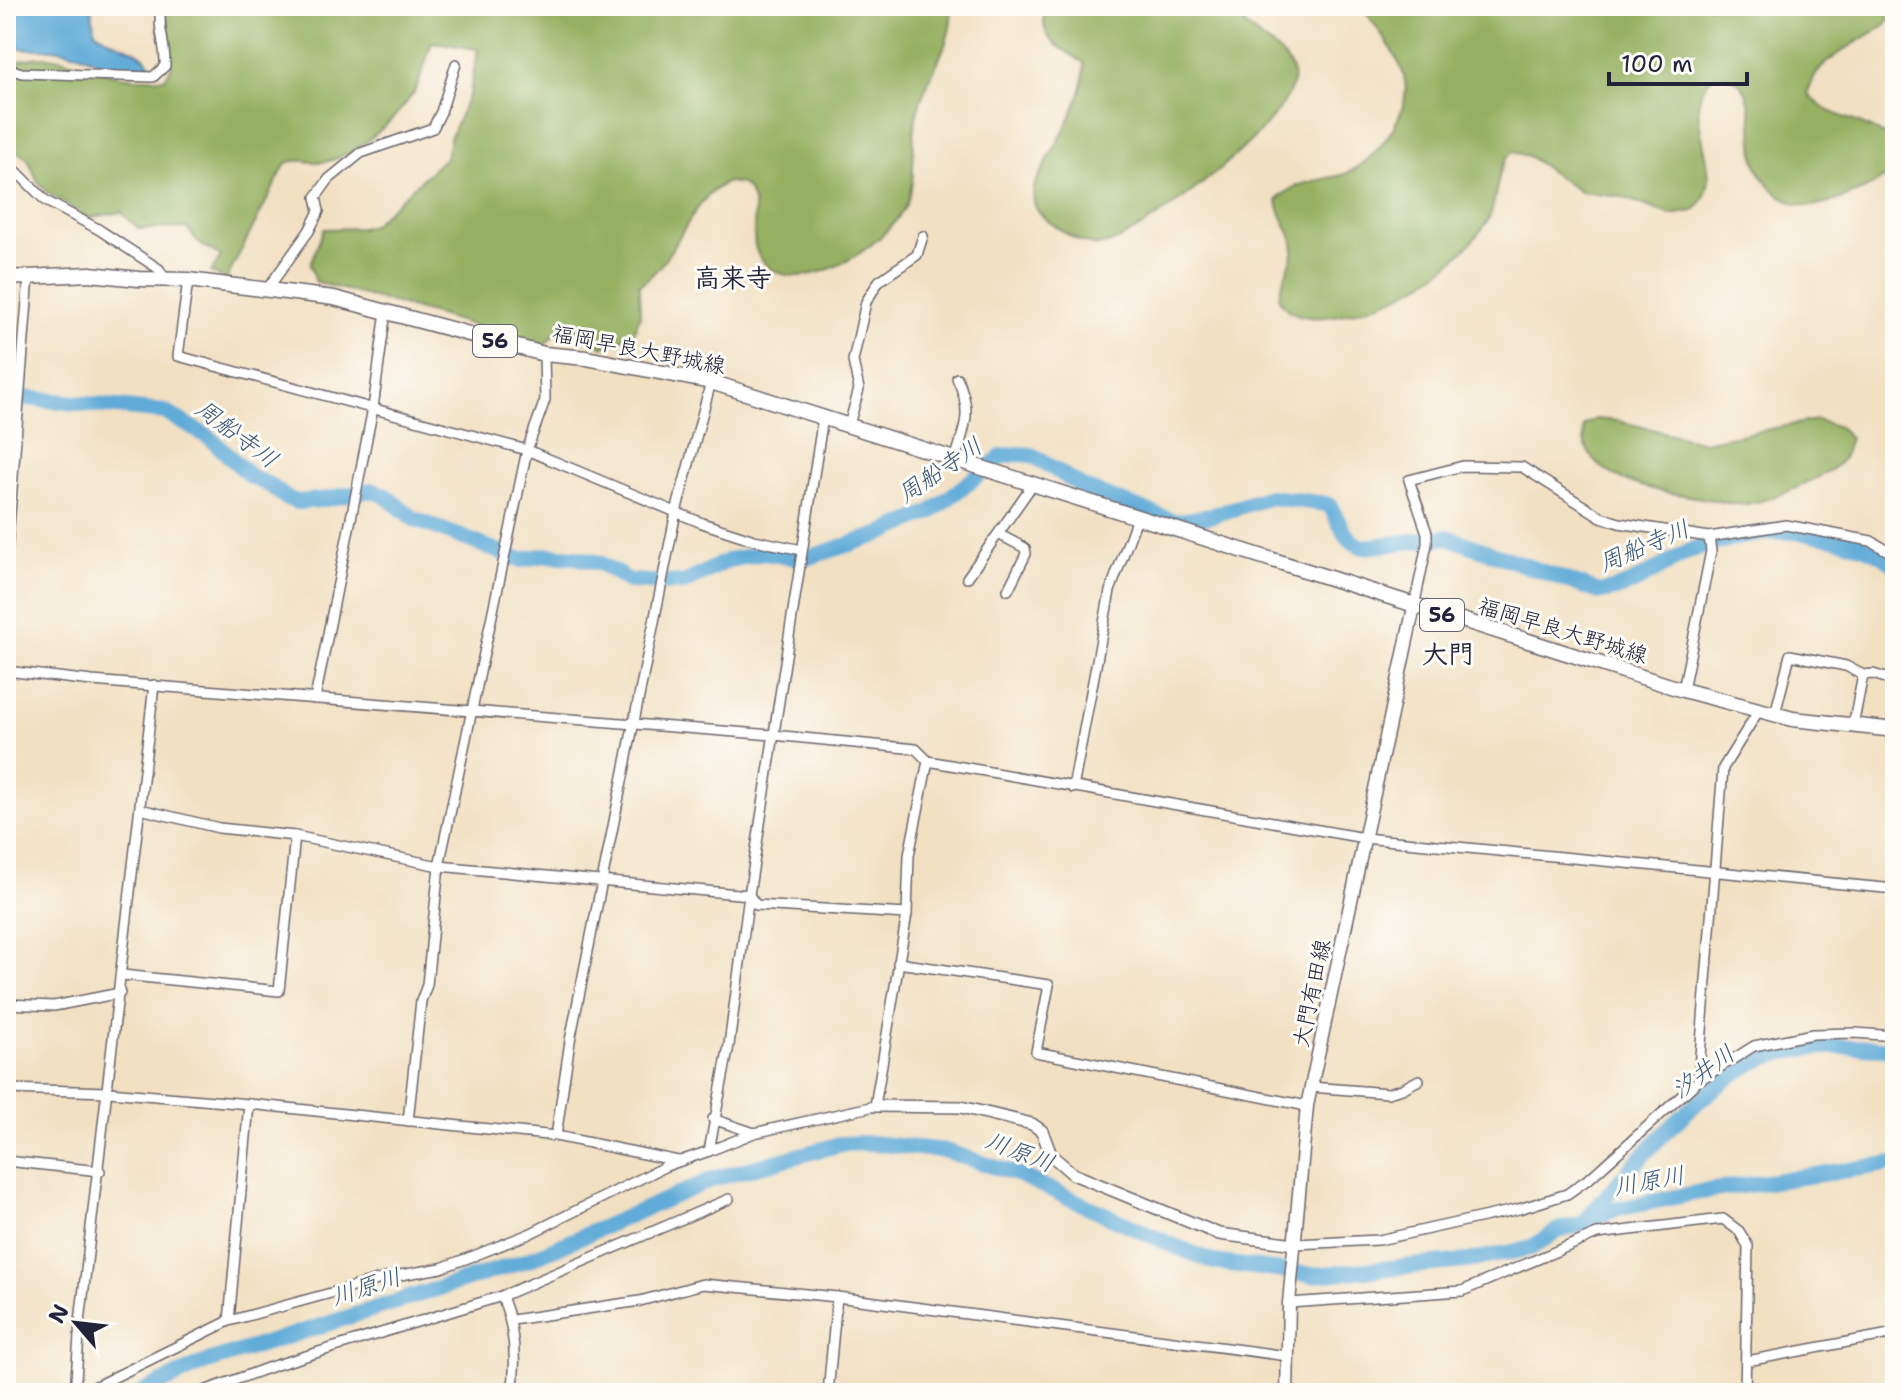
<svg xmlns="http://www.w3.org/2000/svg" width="1901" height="1399" font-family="'Shantell Sans','Klee One',sans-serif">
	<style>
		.forest { fill: #95b061; stroke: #5c694e; stroke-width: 2 }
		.water { fill: #60abd8; stroke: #41668a; stroke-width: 2 }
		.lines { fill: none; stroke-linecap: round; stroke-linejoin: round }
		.river { stroke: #60abd8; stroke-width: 16 }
		.minor-casing { stroke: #6b646a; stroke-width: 12 }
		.tertiary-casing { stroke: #6b646a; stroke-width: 14 }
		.secondary-casing { stroke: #6b646a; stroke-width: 15 }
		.primary-casing { stroke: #6b646a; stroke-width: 17 }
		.minor { stroke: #fff; stroke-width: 9 }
		.tertiary { stroke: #fff; stroke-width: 11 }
		.secondary { stroke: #fff; stroke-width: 12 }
		.primary { stroke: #fff; stroke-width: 14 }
		.labels { text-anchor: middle; stroke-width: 6; stroke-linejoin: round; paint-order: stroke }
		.shield { fill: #fdfcf7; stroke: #646373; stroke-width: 2 }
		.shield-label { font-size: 20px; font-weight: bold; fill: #22223b }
		.street-label { font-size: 22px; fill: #22223b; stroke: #fdfcf7 }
		.water-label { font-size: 24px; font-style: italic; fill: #3b597a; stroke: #fdfcf7 }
		.quarter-label { font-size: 26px; font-weight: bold; fill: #22223b; stroke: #fdfcf7 }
	</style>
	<rect width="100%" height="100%" fill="#fdfcf7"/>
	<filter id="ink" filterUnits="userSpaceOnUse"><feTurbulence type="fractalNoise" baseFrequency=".0125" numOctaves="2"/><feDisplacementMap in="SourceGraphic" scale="16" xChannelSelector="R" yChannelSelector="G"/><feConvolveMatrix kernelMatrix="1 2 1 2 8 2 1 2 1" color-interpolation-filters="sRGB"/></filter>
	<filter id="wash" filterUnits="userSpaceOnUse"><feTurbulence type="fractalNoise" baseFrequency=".006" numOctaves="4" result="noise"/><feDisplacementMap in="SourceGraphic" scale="32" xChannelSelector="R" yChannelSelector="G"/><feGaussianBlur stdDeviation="1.8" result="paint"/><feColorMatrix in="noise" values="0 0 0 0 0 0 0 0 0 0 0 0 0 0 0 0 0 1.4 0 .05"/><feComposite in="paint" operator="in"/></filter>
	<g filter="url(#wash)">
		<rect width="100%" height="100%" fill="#f2e0c2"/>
		<g class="forest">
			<path d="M162,6H951C955,43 927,75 918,109C909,139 918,171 908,200C894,239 814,294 773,270C735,246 771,209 742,184L727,182C688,200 678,260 639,285L640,316L633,335L603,347C588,339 580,327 564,323L543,347L439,315L316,282L310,264L324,229L362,228L372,225L446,157L451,135L470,93L478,49L432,42C426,58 422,80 412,95C394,121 360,152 329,161C314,165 300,157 286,163L226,280L211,272L221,256L200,244L187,228L139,229L121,212L89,218L48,193L38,182L28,159L6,144V65C47,49 64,60 103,72C123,78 145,79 165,78L172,66L158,30Z"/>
			<path d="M1044,6H1235C1242,37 1286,44 1293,74C1303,114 1141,239 1102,245C1083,247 1067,234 1052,224C1036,213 1030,203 1035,184C1051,152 1088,98 1084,63C1057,44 1040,43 1044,6Z"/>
			<path d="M1362,6H1887L1889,20L1885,25C1862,40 1811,63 1808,93C1824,120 1884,122 1894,147C1896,153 1895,160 1895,166C1881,185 1859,192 1837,200C1820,207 1800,209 1784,198C1773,190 1765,183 1759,171C1744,142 1767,74 1715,75C1669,110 1737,175 1693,211L1671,215L1622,197L1580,192L1528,156L1513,152C1494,163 1499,206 1485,225C1469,248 1445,270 1421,284C1390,302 1302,340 1279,299C1279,280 1297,260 1293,242C1290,227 1278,216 1277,200C1297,179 1320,182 1345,174C1375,163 1411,113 1405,81C1402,59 1374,25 1362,6Z"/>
			<path d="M1596,419L1618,421L1704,442L1816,420L1839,427L1850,438C1847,445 1845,456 1841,461C1825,478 1768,502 1745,504C1732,506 1715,500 1702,498C1662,492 1576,481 1584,425Z"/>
		</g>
		<path class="water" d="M7,6H91L95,31C112,46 137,45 150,64L130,71H119L79,54L54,49H19Z"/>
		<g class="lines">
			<g class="river">
				<path d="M6,396L165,412L210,438L250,476L271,486L286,498L297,502L321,500L371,490L384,495L414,519L521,560L545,555L575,557L600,563L629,581L649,582L684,583L729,560L764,553L798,558L810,557L878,535L931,512L1001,457L1017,454L1032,455L1084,488L1176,522L1210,516L1270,497L1326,504L1330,506C1339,521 1346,544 1364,547L1447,537L1599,592C1636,590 1666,559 1700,547C1717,541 1755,534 1773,532C1803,529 1875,542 1895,566"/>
				<path d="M1587,1219C1625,1173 1715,1070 1773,1055C1812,1044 1856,1046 1895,1049"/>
				<path d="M142,1393L201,1364L528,1260L713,1179L841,1144L871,1143L946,1151L1019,1175L1172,1245L1214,1262L1313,1275L1467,1261L1531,1248L1558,1230L1583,1224L1613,1210L1700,1192L1895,1163"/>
			</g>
		</g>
	</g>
	<g filter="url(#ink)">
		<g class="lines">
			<defs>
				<g id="minor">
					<path d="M6,68L22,73L153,77L165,66C166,44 157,28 161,6"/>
					<path d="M6,161L46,201L98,229L159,269L165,279"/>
					<path d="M188,280L178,356L527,450L702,523L754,540L802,550"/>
					<path d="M268,288L309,231L319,211L316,197L329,179L361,153L433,128L441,112L456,64"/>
					<path d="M849,425L859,389L853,361L866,302L879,281L917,255L923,236"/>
					<path d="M955,460C965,426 973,412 957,378"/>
					<path d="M1000,535L1025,548L1026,554L1008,590"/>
					<path d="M6,564L29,276"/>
					<path d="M967,578L1033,484"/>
					<path d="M1414,607L1427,544V533L1409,480L1463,466L1522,467L1601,517L1619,523L1709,537L1786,525L1871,541L1895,555"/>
					<path d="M6,671L92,681L773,735L916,749L928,761L1364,838L1895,889"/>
					<path d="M1863,675L1873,674L1895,681"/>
					<path d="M1683,690L1711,551L1709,537"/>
					<path d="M315,699L373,408L386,311"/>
					<path d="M1775,714L1790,655L1846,666L1863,675L1853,726"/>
					<path d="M1073,788L1110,591L1137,518"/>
					<path d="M140,809L219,828L295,836L439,866L749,895L756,905L907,914L875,1106L754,1133L713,1119"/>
					<path d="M907,914L909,855L928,761"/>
					<path d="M898,963L1049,985L1036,1052L1307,1106"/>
					<path d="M122,975L279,991L295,836"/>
					<path d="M6,1004L54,1006L120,993"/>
					<path d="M1698,1081L1723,768L1759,710"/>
					<path d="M1311,1087L1388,1093L1402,1089L1419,1080"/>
					<path d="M6,1089L109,1092L249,1104L556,1136L678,1161"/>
					<path d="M408,1121L421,1001L427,985L439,866L527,450L545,400L544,354"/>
					<path d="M556,1136L570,1041L676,512L711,382"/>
					<path d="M709,1151L754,1133"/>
					<path d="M6,1161L100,1171"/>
					<path d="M1295,1244L1379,1240L1519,1209L1567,1194L1591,1177L1698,1081L1754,1046L1813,1034L1855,1033L1895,1036"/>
					<path d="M502,1296C515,1328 517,1359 512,1393"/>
					<path d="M1289,1303L1462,1291L1597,1234L1723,1219L1739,1231L1748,1246L1745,1393"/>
					<path d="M512,1320L640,1301L703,1284L837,1297L1288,1356"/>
					<path d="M229,1321L249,1104"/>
					<path d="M1747,1361L1895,1333"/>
					<path d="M75,1393L80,1322L154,685"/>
					<path d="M82,1393L229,1321L389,1277L441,1268L476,1255L529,1234L666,1166L709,1151L729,1045L749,895L823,417"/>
					<path d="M199,1393L273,1366L502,1296L729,1199"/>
					<path d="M828,1393L837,1297"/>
				</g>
				<path id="tertiary" d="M875,1106L961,1107L1032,1124L1042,1131L1051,1155L1073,1174L1219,1234L1295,1244"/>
				<path id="secondary" d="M1287,1393L1289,1303L1307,1106L1414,607"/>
				<path id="primary" d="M6,278L90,274L139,279L188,280L334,298L544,354L586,358L711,382L1683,690L1793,719L1895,730"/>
			</defs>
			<use href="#minor" class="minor-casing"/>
			<use href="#tertiary" class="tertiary-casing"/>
			<use href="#secondary" class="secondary-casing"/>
			<use href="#primary" class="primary-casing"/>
			<use href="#minor" class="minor"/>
			<use href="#tertiary" class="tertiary"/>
			<use href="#secondary" class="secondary"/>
			<use href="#primary" class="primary"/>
		</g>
	</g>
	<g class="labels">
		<g class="shield">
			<rect x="473" y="325" width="44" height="32" rx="6"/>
			<rect x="1420" y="599" width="44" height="32" rx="6"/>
		</g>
		<g class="shield-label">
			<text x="495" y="348">56</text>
			<text x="1442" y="622">56</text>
		</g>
		<g class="street-label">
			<text transform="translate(639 349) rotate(11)" y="8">福岡早良大野城線</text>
			<text transform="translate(1563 630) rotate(17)" y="8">福岡早良大野城線</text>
			<text transform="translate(1311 993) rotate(-78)" y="8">大門有田線</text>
		</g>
		<g class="water-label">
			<text transform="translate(237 434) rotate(37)" y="8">周船寺川</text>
			<text transform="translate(940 470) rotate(-34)" y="8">周船寺川</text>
			<text transform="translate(1644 546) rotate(-23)" y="8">周船寺川</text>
			<text transform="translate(1703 1072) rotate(-37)" y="8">汐井川</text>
			<text transform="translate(1020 1152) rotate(21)" y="8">川原川</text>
			<text transform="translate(1649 1181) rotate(-10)" y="8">川原川</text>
			<text transform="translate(366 1287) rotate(-18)" y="8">川原川</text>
		</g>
		<g class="quarter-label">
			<text x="733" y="287">高来寺</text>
			<text x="1448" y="663">大門</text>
		</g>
	</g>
	<rect width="1901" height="1399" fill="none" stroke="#fdfcf7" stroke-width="32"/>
	<g transform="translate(76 1323) rotate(298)" stroke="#fdfcf7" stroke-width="6" paint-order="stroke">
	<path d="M0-6L14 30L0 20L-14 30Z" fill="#22223b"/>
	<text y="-12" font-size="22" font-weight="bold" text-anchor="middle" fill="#22223b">N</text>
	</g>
	<path d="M1609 72v12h138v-12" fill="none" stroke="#22223b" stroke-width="4"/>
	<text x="1621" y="72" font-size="24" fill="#22223b" stroke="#fdfcf7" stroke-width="6" paint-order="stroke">100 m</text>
</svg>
